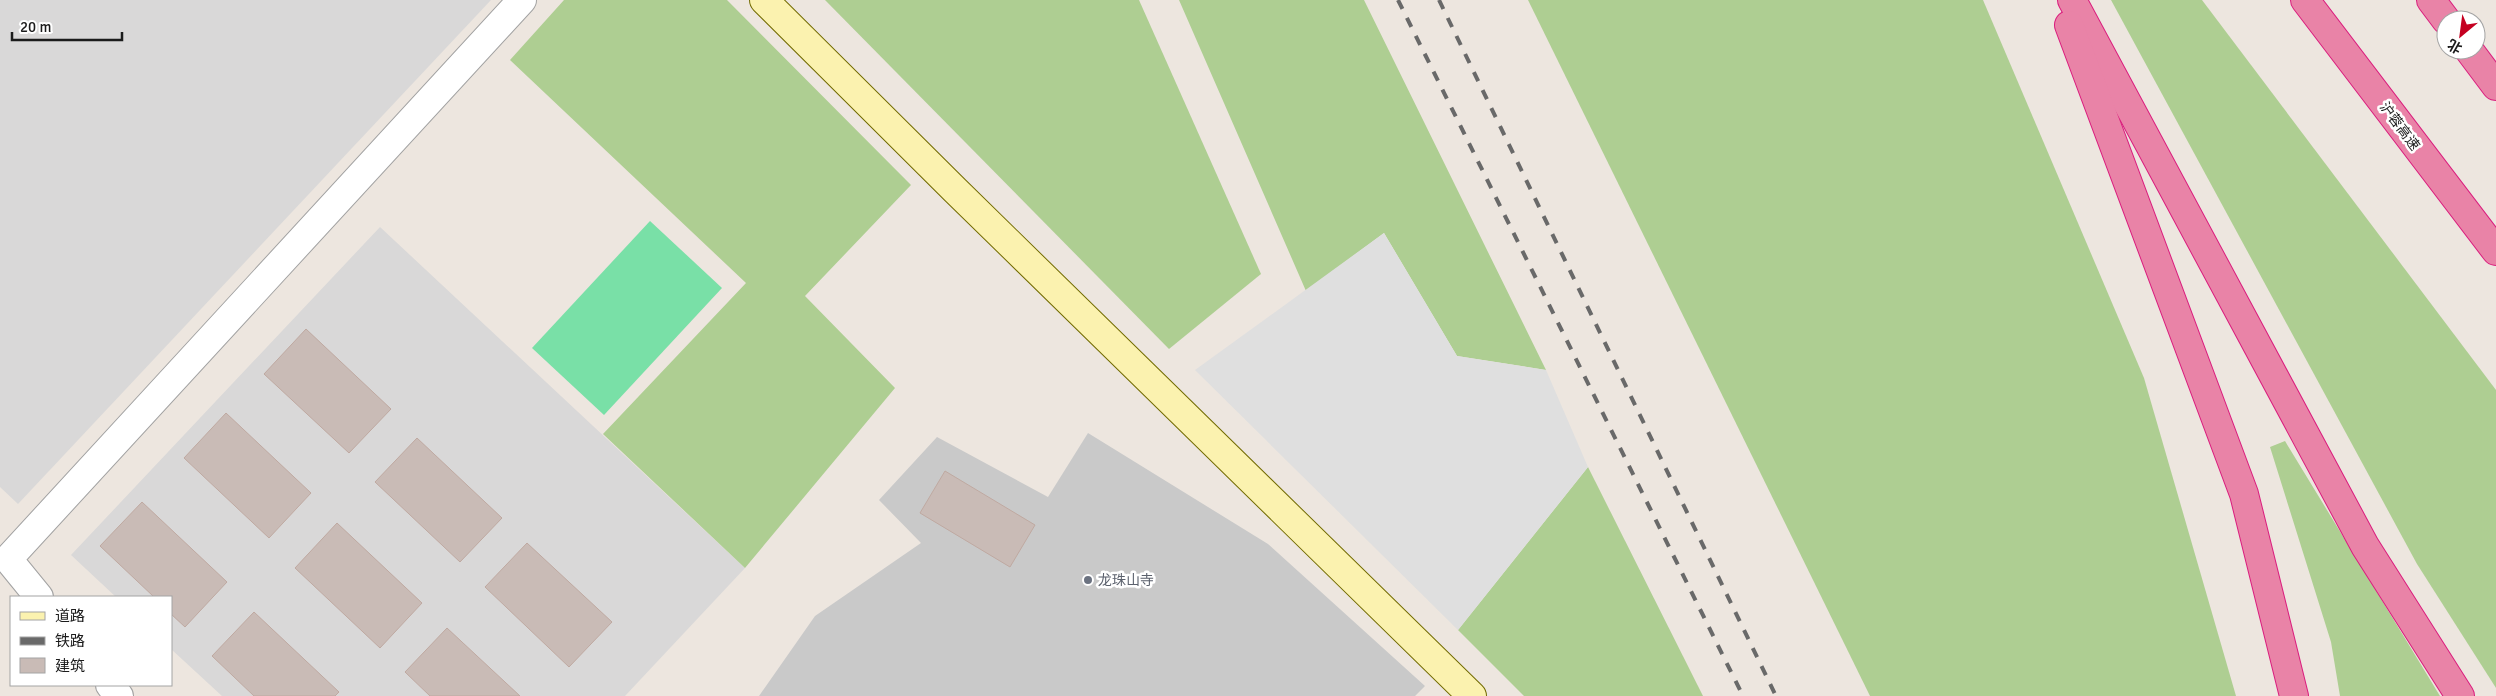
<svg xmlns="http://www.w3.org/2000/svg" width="2496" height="696" font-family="Signika,'Noto Sans SC',sans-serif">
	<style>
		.residential { fill: #d9d8d8 }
		.religious { fill: #c9c9c9 }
		.forest { fill: #aece92 }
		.pitch { fill: #79e0a7 }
		.parking { fill: #dfdfdf }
		.building { fill: #c9bbb6; stroke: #bfa9a1 }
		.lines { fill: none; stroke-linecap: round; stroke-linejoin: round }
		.street-casing { stroke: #a2a2a2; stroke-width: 30 }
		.secondary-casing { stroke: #726b01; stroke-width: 30 }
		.highway-casing { stroke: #da1d7e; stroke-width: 30 }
		.street { stroke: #fff; stroke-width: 28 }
		.secondary { stroke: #fbf2af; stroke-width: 28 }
		.highway { stroke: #e983a7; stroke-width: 28 }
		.rail { stroke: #696969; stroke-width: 4; stroke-dasharray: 10 10; stroke-linecap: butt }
		.worship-dot { fill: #6b7280; stroke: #fff; stroke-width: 2 }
		.labels { text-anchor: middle; stroke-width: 5; stroke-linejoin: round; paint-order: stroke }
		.street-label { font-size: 14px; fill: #1b1b1b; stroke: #fff }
		.worship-label { font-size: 14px; fill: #5b616d; stroke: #fff; text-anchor: start }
	</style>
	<rect width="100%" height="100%" fill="#ede6df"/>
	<g class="residential">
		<path d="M0,0H491L18,504L0,487Z"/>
		<path d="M380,227L745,568L625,696H222L171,649V597H116L71,555Z"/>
	</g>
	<path class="religious" d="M1088,433L1268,544L1425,686L1415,696H759L815,616L921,543L879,500L937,437L1048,497Z"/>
	<g class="forest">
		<path d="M564,0H727L911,185L805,296L895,388L745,568L603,434L746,283L510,60Z"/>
		<path d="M825,0H1139L1261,274L1169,349Z"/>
		<path d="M1179,0H1364L1546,370L1457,356L1384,233L1306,291Z"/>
		<path d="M1528,0H1983L2144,378L2236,696H1870Z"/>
		<path d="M2111,0H2202L2496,390V688L2417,564Z"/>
		<path d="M2285,441L2440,696H2340L2331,642L2270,447Z"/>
		<path d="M1588,467L1703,696H1524L1458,630Z"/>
	</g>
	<path class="pitch" d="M650,221L722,288L604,415L532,348Z"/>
	<path class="parking" d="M1384,233L1457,356L1546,370L1588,467L1458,630L1195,370Z"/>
	<g class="building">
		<path d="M306,329L391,409L349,453L264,374Z"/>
		<path d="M226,413L311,493L269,538L184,458Z"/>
		<path d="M417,438L502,518L460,562L375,482Z"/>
		<path d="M945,471L1035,525L1010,567L920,513Z"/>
		<path d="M142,502L227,582L185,627L171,614V597H154L100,546Z"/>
		<path d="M337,523L422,603L380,648L295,568Z"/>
		<path d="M527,543L612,622L569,667L485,587Z"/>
		<path d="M254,612L339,692L335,696H254L212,656Z"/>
		<path d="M447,628L520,696H430L405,672Z"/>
	</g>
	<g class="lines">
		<defs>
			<g id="street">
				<path d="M39,597L8,559L522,0"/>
				<path d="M110,685L119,696"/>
			</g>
			<path id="secondary" d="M764,0L955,190L1472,696"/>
			<g id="highway">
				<path d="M2072,0L2365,546L2460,696"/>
				<path d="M2305,0L2496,251"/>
				<path d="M2431,0L2446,20"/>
				<path d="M2069,25L2244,494L2294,696"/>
				<path d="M2469,50L2496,86"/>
			</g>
		</defs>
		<use href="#street" class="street-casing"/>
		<use href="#secondary" class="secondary-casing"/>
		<use href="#highway" class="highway-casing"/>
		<use href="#street" class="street"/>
		<use href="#secondary" class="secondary"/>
		<use href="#highway" class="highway"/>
		<g class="rail">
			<path d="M1398,0L1743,696"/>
			<path d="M1439,0L1776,696"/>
		</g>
	</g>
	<circle class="worship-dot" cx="1088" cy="580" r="5"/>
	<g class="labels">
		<g class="street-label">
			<text transform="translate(2400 126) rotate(53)" y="5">沪蓉高速</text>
		</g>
		<g class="worship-label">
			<text x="1098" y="585">龙珠山寺</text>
		</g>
	</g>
	<rect x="10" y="596" width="162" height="90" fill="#ffffff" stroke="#a4a4a4"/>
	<rect x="20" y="612" width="25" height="8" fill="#fbf2af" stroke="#a4a4a4"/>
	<text x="55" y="621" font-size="15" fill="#1b1b1b">道路</text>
	<rect x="20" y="637" width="25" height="8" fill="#696969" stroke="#a4a4a4"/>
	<text x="55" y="646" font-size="15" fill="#1b1b1b">铁路</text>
	<rect x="20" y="658" width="25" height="15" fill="#c9bbb6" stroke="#a4a4a4"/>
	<text x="55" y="671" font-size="15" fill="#1b1b1b">建筑</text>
	<g transform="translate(2461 35) rotate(209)"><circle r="24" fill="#ffffff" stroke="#a4a4a4"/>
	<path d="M0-4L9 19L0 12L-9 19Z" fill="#c50021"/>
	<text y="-8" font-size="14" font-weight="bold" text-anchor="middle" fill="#1b1b1b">北</text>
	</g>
	<path d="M12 32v8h110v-8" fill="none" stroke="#1b1b1b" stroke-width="2.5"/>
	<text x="20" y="32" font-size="15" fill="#1b1b1b" stroke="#ffffff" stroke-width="4" paint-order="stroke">20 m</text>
</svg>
